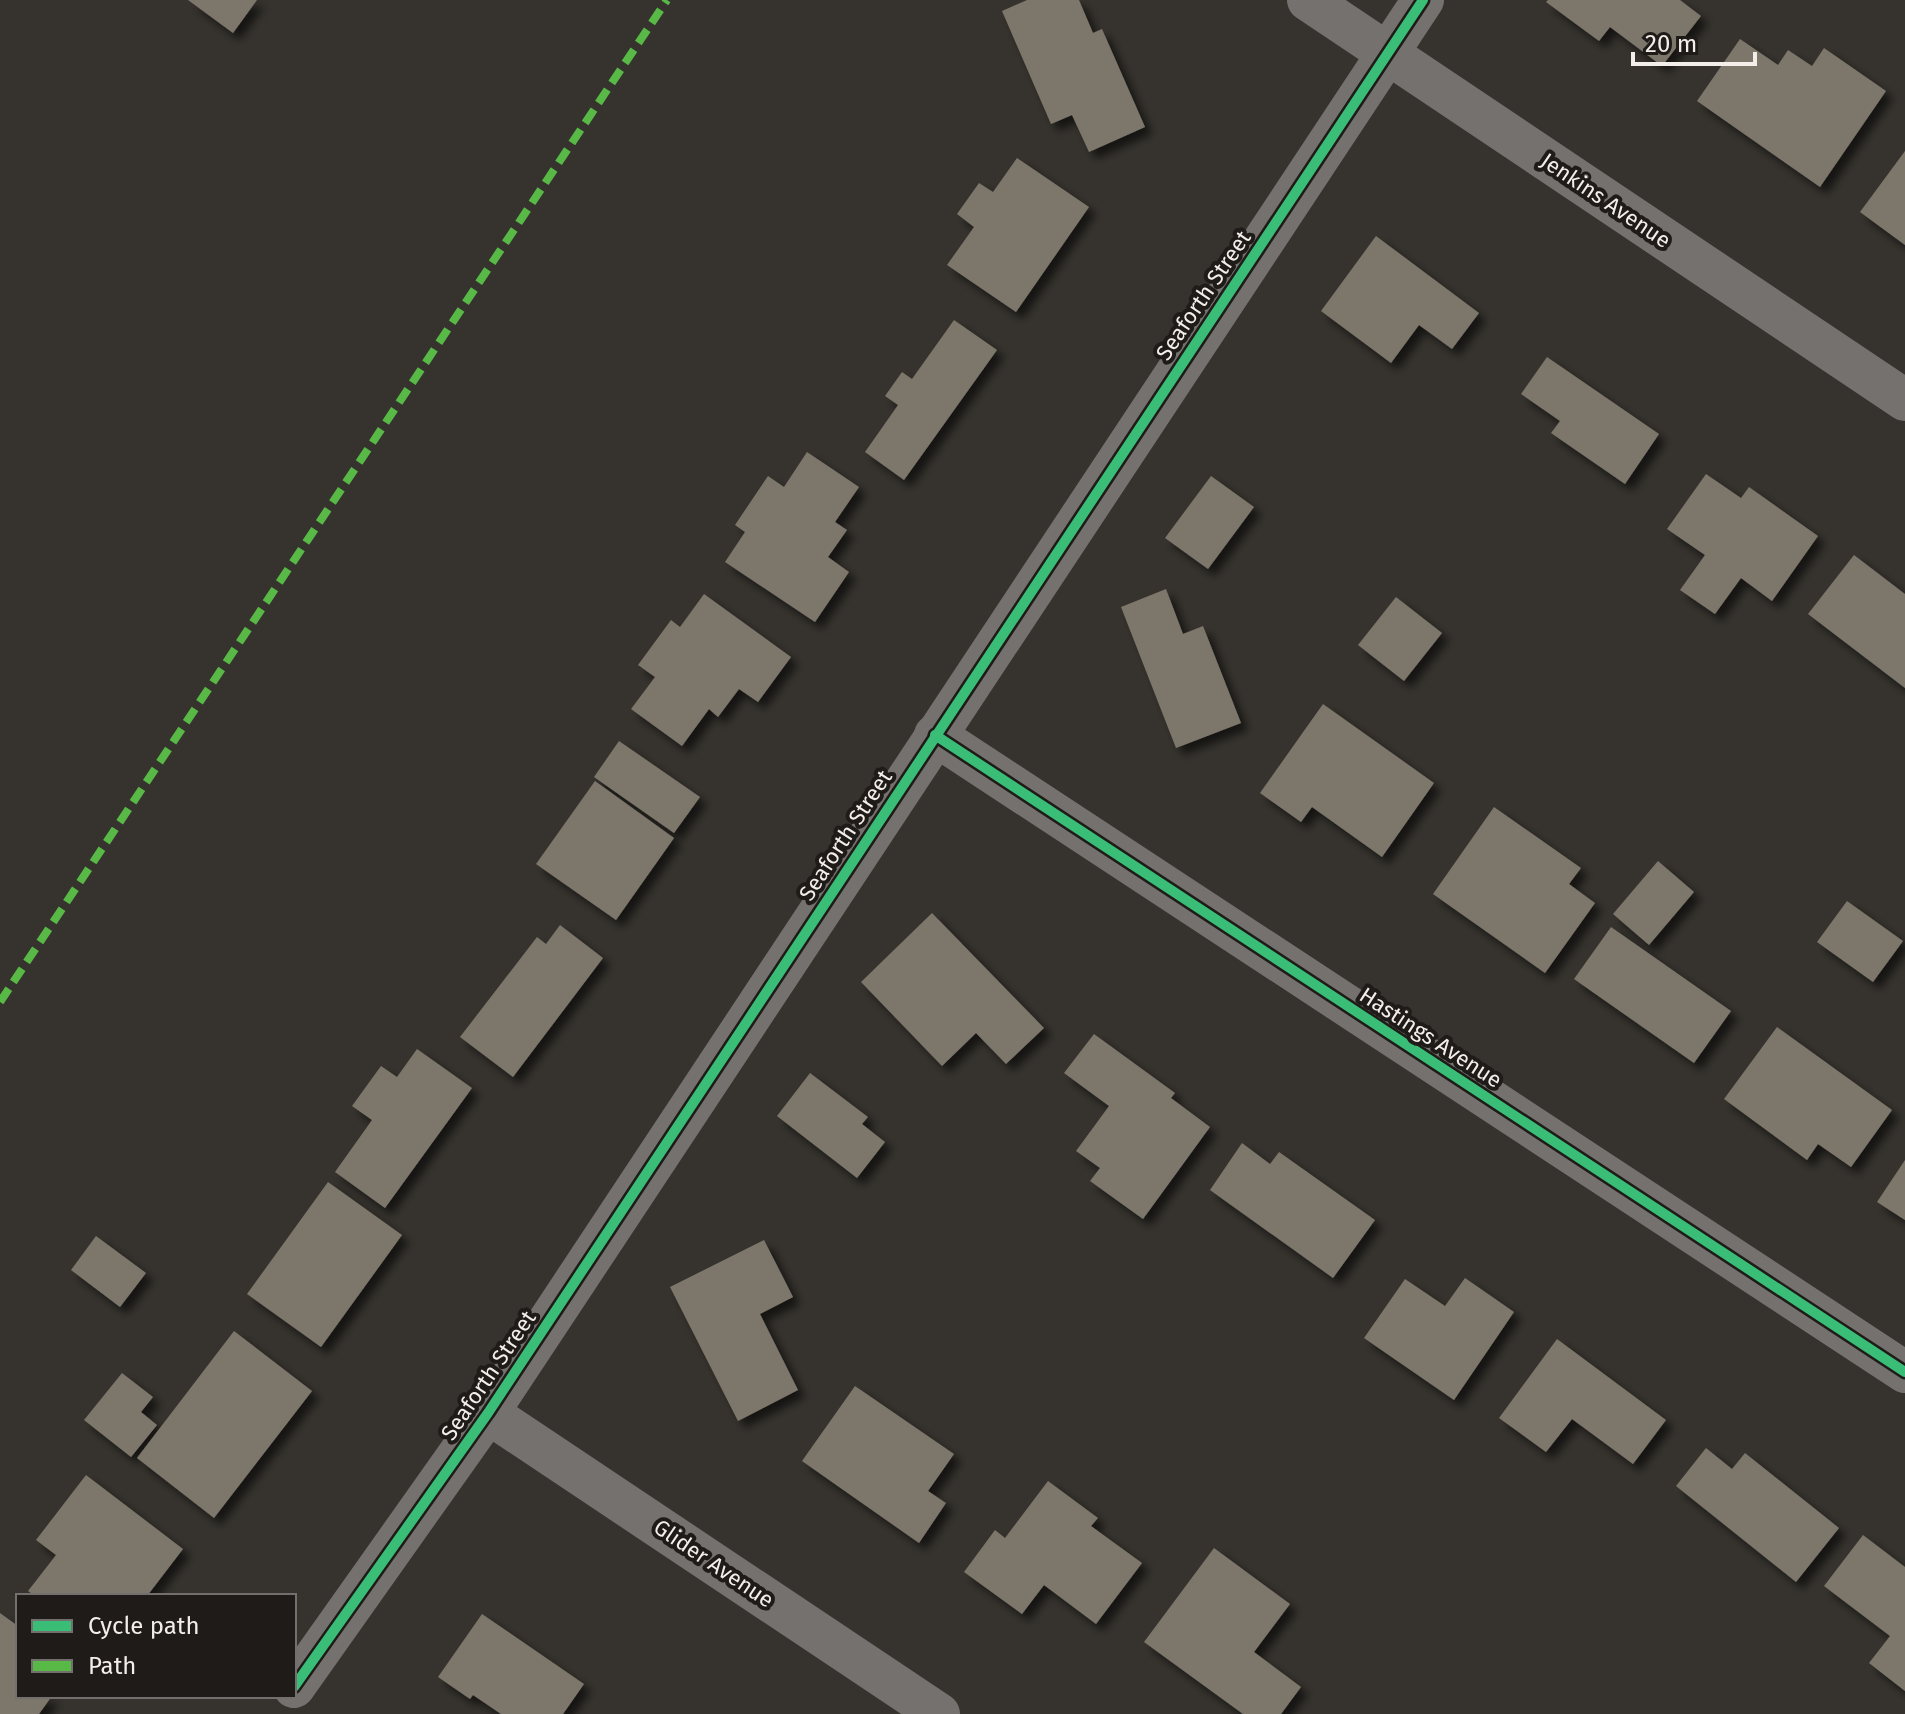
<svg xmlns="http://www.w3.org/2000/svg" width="1905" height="1714" font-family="'Fira Sans',sans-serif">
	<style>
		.building { fill: #7d766b; filter: url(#shadow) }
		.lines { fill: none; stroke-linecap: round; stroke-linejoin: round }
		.minor { stroke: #74716e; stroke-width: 42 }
		.quiet { stroke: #58b947; stroke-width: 8; stroke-dasharray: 16 8; stroke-linecap: butt }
		.cycleway-casing { stroke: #1e1b18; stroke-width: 15 }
		.cycleway { stroke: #3abd76; stroke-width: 10 }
		.labels { text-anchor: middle; stroke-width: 8; stroke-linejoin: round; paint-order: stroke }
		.street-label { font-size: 22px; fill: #f3eee9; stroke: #1e1b18 }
	</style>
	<defs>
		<filter id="shadow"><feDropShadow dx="7" dy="7" stdDeviation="4" flood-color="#0009"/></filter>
	</defs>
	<rect width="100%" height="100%" fill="#36332e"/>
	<g class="building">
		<path d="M188,0H257L233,33Z"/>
		<path d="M1027,0H1079L1093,33L1102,29L1145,127L1089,152L1072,115L1051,124L1002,11Z"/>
		<path d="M1548,0H1680L1701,16L1662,66L1610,27L1599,41L1546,2Z"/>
		<path d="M1740,39L1778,65L1788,50L1812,66L1824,48L1886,91L1820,187L1697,101Z"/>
		<path d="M1905,151V245L1860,212Z"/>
		<path d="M1017,158L1089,207L1016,312L947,265L974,227L957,214L979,183L993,192Z"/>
		<path d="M1376,236L1479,313L1452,349L1419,325L1391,363L1321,311Z"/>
		<path d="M954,320L997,350L904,480L865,452L898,405L885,396L902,372L912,379Z"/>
		<path d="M1547,357L1659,434L1625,484L1551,433L1560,421L1521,394Z"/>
		<path d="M807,452L859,487L835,522L847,530L828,557L849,572L815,622L725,562L745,532L735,525L768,476L784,487Z"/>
		<path d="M1706,474L1741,498L1749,487L1818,536L1772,601L1741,578L1715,614L1680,590L1705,555L1667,529Z"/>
		<path d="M1211,476L1254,507L1208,569L1165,538Z"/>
		<path d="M1854,555L1905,594V688L1808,614Z"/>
		<path d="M1166,589L1183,634L1203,626L1241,723L1176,748L1121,607Z"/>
		<path d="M704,594L791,657L758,702L739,689L718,717L709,709L682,746L631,709L655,677L638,665L671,620L680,627Z"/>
		<path d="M1396,597L1442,633L1404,681L1358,645Z"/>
		<path d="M1323,704L1434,783L1382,857L1312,807L1301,822L1260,793Z"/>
		<path d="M619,741L700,797L674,833L594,777Z"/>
		<path d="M595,781L674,838L616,920L536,864Z"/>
		<path d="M1494,807L1581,868L1569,884L1595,903L1545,973L1433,894Z"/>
		<path d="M1658,861L1694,892L1649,945L1613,914Z"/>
		<path d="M1847,901L1903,941L1873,982L1817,942Z"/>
		<path d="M932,913L1044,1028L1006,1064L976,1033L942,1066L861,982Z"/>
		<path d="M560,925L603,958L513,1077L460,1037L537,937L546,944Z"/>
		<path d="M1611,927L1731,1011L1694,1063L1574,979Z"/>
		<path d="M1777,1027L1892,1110L1851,1167L1818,1144L1807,1160L1724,1099Z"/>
		<path d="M1094,1034L1175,1093L1171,1098L1210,1127L1143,1219L1090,1181L1100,1168L1076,1151L1109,1106L1064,1073Z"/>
		<path d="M417,1049L472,1088L385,1208L335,1172L372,1120L352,1106L381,1066L397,1077Z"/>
		<path d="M810,1073L868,1117L862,1124L885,1142L857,1178L777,1116Z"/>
		<path d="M1242,1143L1270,1164L1279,1152L1375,1220L1333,1278L1210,1190Z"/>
		<path d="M1905,1160V1220L1877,1202Z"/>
		<path d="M328,1182L402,1235L321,1347L247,1294Z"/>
		<path d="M96,1236L146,1273L120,1307L71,1270Z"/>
		<path d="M764,1240L793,1297L760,1314L798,1390L738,1421L670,1287Z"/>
		<path d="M1465,1278L1514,1312L1454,1400L1364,1338L1405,1279L1445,1306Z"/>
		<path d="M234,1331L312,1391L214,1518L137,1458Z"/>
		<path d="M1557,1339L1666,1420L1633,1464L1572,1419L1546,1452L1499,1418Z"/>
		<path d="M122,1373L153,1397L141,1412L157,1425L131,1457L84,1420Z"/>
		<path d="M855,1386L954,1454L928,1491L946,1503L919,1543L802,1461Z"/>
		<path d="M1706,1448L1732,1469L1745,1453L1839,1528L1796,1582L1676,1486Z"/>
		<path d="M86,1475L183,1549L147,1596H35L28,1591L56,1555L36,1540Z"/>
		<path d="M1048,1481L1098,1518L1091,1526L1142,1563L1096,1624L1044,1585L1022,1614L964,1572L995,1530L1005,1538Z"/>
		<path d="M1863,1535L1905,1567V1691L1869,1663L1890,1636L1824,1586Z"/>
		<path d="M1214,1548L1290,1604L1254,1652L1301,1687L1281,1714H1243L1144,1642Z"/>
		<path d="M0,1613L18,1626V1696H52L39,1714H0Z"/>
		<path d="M482,1614L584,1684L563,1714H501L473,1695L470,1699L438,1677Z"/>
	</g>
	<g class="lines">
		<g class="minor">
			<path d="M1308,0L1905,400"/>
			<path d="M935,735L1905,1372"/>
			<path d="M488,1413L939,1714"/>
			<path d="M294,1687L488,1413L1423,0"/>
		</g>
		<path class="quiet" d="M0,1002L667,0"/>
		<defs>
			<g id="cycleway">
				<path d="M935,735L1905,1372"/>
				<path d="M294,1687L488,1413L1423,0"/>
			</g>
		</defs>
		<use href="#cycleway" class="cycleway-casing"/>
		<use href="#cycleway" class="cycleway"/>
	</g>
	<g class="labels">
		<g class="street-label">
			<text transform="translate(1606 200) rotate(34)" y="8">Jenkins Avenue</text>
			<text transform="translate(1203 295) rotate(-56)" y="8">Seaforth Street</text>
			<text transform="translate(845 835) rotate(-57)" y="8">Seaforth Street</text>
			<text transform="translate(1431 1037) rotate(33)" y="8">Hastings Avenue</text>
			<text transform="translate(488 1375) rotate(-56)" y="8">Seaforth Street</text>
			<text transform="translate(714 1563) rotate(34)" y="8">Glider Avenue</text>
		</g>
	</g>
	<rect x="16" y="1594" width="280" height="104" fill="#1e1b18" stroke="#736f6c" stroke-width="2"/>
	<rect x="32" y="1620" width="40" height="12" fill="#3abd76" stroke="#736f6c" stroke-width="2"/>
	<text x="88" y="1634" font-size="24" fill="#f3eee9">Cycle path</text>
	<rect x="32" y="1660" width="40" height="12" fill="#58b947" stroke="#736f6c" stroke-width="2"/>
	<text x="88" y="1674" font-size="24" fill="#f3eee9">Path</text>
	<path d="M1633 52v12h122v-12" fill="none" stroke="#f3eee9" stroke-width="4"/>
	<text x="1645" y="52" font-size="24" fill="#f3eee9" stroke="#1e1b18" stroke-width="6" paint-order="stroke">20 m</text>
</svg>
